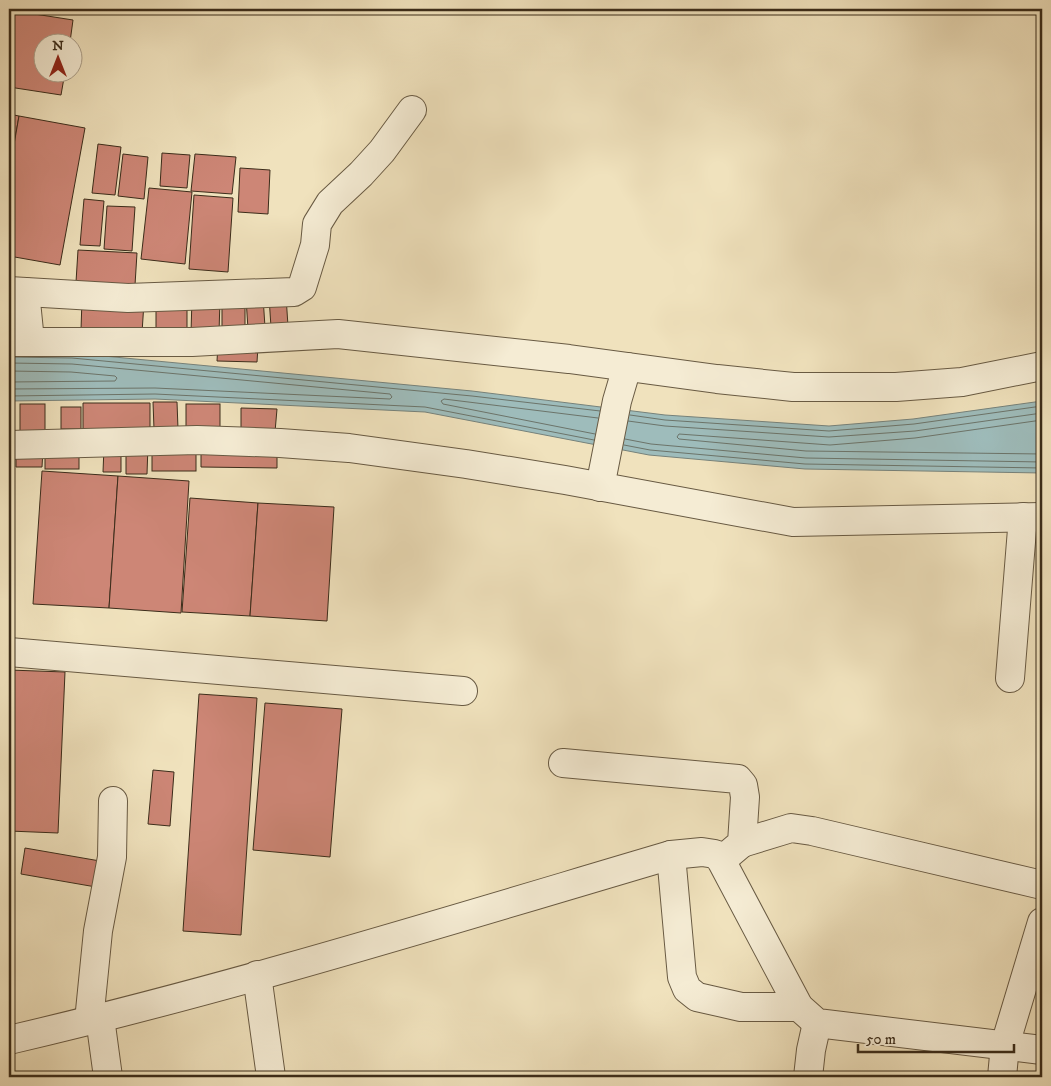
<svg xmlns="http://www.w3.org/2000/svg" width="1051" height="1086" font-family="'IM FELL DW Pica',serif">
	<style>
		.water { fill: #9ebcbb; stroke: #76827b }
		.lines { fill: none; stroke-linecap: round; stroke-linejoin: round }
		.shore { stroke: #6c746a; stroke-width: 1 }
		.building { fill: #cd8676; stroke: #3b2c1a }
		.minor-casing { stroke: #685a43; stroke-width: 30 }
		.minor { stroke: #f5ecd4; stroke-width: 28 }
	</style>
	<rect width="100%" height="100%" fill="#f0e2bd"/>
	<filter id="stains"><feTurbulence type="fractalNoise" baseFrequency=".004" numOctaves="4"/><feColorMatrix values="0 0 0 0 .2 0 0 0 0 .09 0 0 0 0 .02 0 0 0 .5 -.17"/></filter>
	<radialGradient id="worn" r=".72"><stop offset=".6" stop-color="#630" stop-opacity="0"/><stop offset="1" stop-color="#630" stop-opacity=".3"/></radialGradient>
	<path class="water" d="M9,352L72,353L472,391L665,415L829,426L913,419L1042,401V473L805,469L649,455L425,412L155,399L9,401Z"/>
	<g class="lines">
		<g class="shore">
			<path d="M9,357L72,358L472,396L600,411"/>
			<path d="M9,363L72,364L390,394L392,397L390,399L155,388L9,389"/>
			<path d="M9,371L71,372L115,376L117,378L115,381L9,382"/>
			<path d="M9,396L155,394L425,407L594,440"/>
			<path d="M630,415L665,420L829,431L914,424L1042,406"/>
			<path d="M1042,420L915,438L830,445L679,434L677,437L679,439L806,451L1042,454"/>
			<path d="M628,421L665,426L829,437L915,431L1042,413"/>
			<path d="M595,434L443,404L441,401L444,399L598,418"/>
			<path d="M625,439L651,444L806,458L1042,462"/>
			<path d="M624,445L650,450L805,464L1042,468"/>
		</g>
	</g>
	<g class="building">
		<path d="M9,10L73,20L70,42H42V72H65L61,95L9,87Z"/>
		<path d="M9,114L19,116L9,173Z"/>
		<path d="M19,116L85,128L60,265L9,256V173Z"/>
		<path d="M98,144L121,147L115,195L92,193Z"/>
		<path d="M162,153L190,155L187,188L160,186Z"/>
		<path d="M123,154L148,157L144,199L118,196Z"/>
		<path d="M195,154L236,157L232,194L191,191Z"/>
		<path d="M240,168L270,170L268,214L238,212Z"/>
		<path d="M149,188L192,192L185,264L141,259Z"/>
		<path d="M194,195L233,198L228,272L189,269Z"/>
		<path d="M84,199L104,201L100,246L80,245Z"/>
		<path d="M107,206L135,207L132,251L104,249Z"/>
		<path d="M78,250L137,253L135,285L76,282Z"/>
		<path d="M286,296L288,326L271,327L269,297Z"/>
		<path d="M263,297L265,327L248,329L246,298Z"/>
		<path d="M192,298L220,299L219,333H191Z"/>
		<path d="M82,299L144,302L142,333L81,330Z"/>
		<rect x="156" y="300" width="31" height="36"/>
		<path d="M222,300L245,301V328H222Z"/>
		<path d="M218,344L258,346L257,362L217,361Z"/>
		<path d="M153,402H177L178,429H154Z"/>
		<path d="M83,403H150V430L83,429Z"/>
		<rect x="20" y="404" width="25" height="34"/>
		<rect x="186" y="404" width="34" height="28"/>
		<rect x="61" y="407" width="20" height="22"/>
		<path d="M241,408L277,409L275,432L241,430Z"/>
		<path d="M201,442L277,443V468L201,467Z"/>
		<path d="M126,445H148L147,474H126Z"/>
		<path d="M104,447H121V472H103Z"/>
		<rect x="152" y="447" width="44" height="24"/>
		<path d="M16,449H43L42,467H16Z"/>
		<rect x="9" y="450" width="4" height="17"/>
		<rect x="45" y="451" width="34" height="18"/>
		<path d="M42,471L118,476L109,608L33,604Z"/>
		<path d="M118,476L189,481L181,613L109,608Z"/>
		<path d="M190,498L258,503L250,616L182,612Z"/>
		<path d="M258,503L334,507L327,621L250,616Z"/>
		<path d="M9,670L65,672L58,833L9,831Z"/>
		<path d="M199,694L257,698L241,935L183,931Z"/>
		<path d="M265,703L342,709L330,857L253,850Z"/>
		<path d="M153,770L174,772L170,826L148,824Z"/>
		<path d="M25,848L100,861L96,887L21,874Z"/>
	</g>
	<g class="lines">
		<defs>
			<g id="minor">
				<path d="M9,291L128,298L294,292L302,287L315,245L317,224L330,203L361,174L382,151L412,110"/>
				<path d="M25,292L30,341"/>
				<path d="M9,342H192L338,334L569,359L717,379L793,387H896L962,382L1042,366"/>
				<path d="M9,445L197,440L280,443L349,448L466,464L565,480L793,522L1042,517"/>
				<path d="M600,487L617,401L627,367"/>
				<path d="M9,652L463,691"/>
				<path d="M1010,678L1023,517"/>
				<path d="M563,763L738,779L743,785L745,797L742,843L729,854"/>
				<path d="M742,843L791,828L812,831L1042,885"/>
				<path d="M671,855L682,977L687,989L697,997L741,1007H799"/>
				<path d="M257,975L271,1077"/>
				<path d="M100,1018L108,1077"/>
				<path d="M89,1021L98,931L112,857L113,801"/>
				<path d="M9,1040C232,988 451,920 671,855L702,852L715,854L721,860L799,1007L817,1023L1042,1050"/>
				<path d="M808,1077L811,1050L817,1023"/>
				<path d="M1002,1077L1005,1045L1042,922"/>
			</g>
		</defs>
		<use href="#minor" class="minor-casing"/>
		<use href="#minor" class="minor"/>
	</g>
	<rect width="1051" height="1086" fill="none" stroke="#f0e2bd" stroke-width="30"/>
	<rect x="10" y="10" width="1031" height="1066" fill="none" stroke="#3b2c1a" stroke-width="2.5"/>
	<rect x="15" y="15" width="1021" height="1056" fill="none" stroke="#3b2c1a"/>
	<g transform="translate(58 58)"><circle r="24" fill="#f5ecd4" stroke="#ab9f8a"/>
	<path d="M0-4L9 19L0 12L-9 19Z" fill="#8f2418"/>
	<text y="-8" font-size="14" font-weight="bold" text-anchor="middle" fill="#3b2c1a">N</text>
	</g>
	<path d="M858 1044v8h156v-8" fill="none" stroke="#3b2c1a" stroke-width="2.5"/>
	<text x="866" y="1044" font-size="15" fill="#3b2c1a" stroke="#f5ecd4" stroke-width="4" paint-order="stroke">50 m</text>
	<rect width="100%" height="100%" filter="url(#stains)"/>
	<rect width="100%" height="100%" fill="url(#worn)"/>
</svg>
